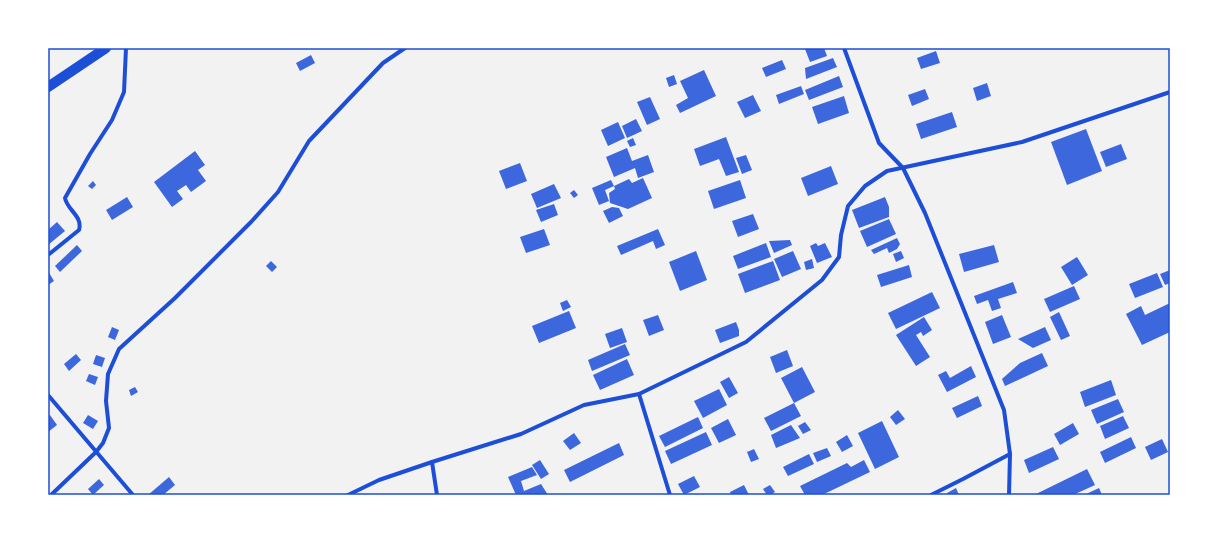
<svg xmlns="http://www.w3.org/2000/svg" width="1218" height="543" font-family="'Nunito Sans',sans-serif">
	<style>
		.building { fill: #3d67dc }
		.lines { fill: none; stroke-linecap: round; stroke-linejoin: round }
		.minor { stroke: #1d4ed8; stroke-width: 4 }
		.primary { stroke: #1d4ed8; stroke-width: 10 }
		.neatline { fill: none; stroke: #1d4ed8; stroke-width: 1.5 }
	</style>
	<rect width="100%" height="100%" fill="#f2f2f2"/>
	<g class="building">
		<path d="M809,48H824L827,56L810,62L805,49Z"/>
		<path d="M936,51L940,63L921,69L917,58Z"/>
		<path d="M311,55L315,63L300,71L296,63Z"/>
		<path d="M833,58L837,67L806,79L805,68Z"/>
		<path d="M782,60L786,69L766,77L762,68Z"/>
		<path d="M704,70L716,96L680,113L676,105L688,98L680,81Z"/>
		<path d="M674,75L677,84L669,87L666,78Z"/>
		<path d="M839,76L843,87L809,100L805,90Z"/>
		<path d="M987,83L991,96L977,101L973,88Z"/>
		<path d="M801,86L804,94L779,104L776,95Z"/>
		<path d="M925,89L929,99L912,106L908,95Z"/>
		<path d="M753,95L761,111L745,118L737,102Z"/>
		<path d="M844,96L849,113L818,124L812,107Z"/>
		<path d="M650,97L660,119L647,125L637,102Z"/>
		<path d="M952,112L957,127L921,139L916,124Z"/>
		<path d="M636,119L642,131L627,138L622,126Z"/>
		<path d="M618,122L625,138L608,146L601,130Z"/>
		<path d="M1086,129L1102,171L1067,185L1051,142Z"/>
		<path d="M726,137L739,172L726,176L719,159L700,166L694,149Z"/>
		<path d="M633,138L636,145L630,147L627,141Z"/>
		<path d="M1121,144L1127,159L1106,167L1100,152Z"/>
		<path d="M627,148L632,161L648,155L654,172L638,178L635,168L614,177L606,157Z"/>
		<path d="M195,151L205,165L198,170L206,181L191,192L186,185L177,191L183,199L172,207L154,182Z"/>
		<path d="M746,155L752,170L742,174L736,158Z"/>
		<path d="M520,163L527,181L506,189L499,171Z"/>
		<path d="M831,166L838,184L808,196L801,178Z"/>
		<path d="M643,178L652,198L628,209L610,203L609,193L615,189L614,186L629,179L632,183Z"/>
		<path d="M611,180L614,186L605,190L609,201L599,205L592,188Z"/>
		<path d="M740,180L746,198L714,209L708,191Z"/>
		<path d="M93,181L96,185L92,189L88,186Z"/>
		<path d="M554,184L561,198L537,208L531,194Z"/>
		<path d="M574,190L578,195L574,198L570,193Z"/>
		<path d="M127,197L133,207L112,220L106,210Z"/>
		<path d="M885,197L889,207V217L859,228L852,210Z"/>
		<path d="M554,204L558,215L541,222L536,210Z"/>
		<path d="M612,207L619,208L623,216L609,223L603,211Z"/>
		<path d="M753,214L759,229L738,237L732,221Z"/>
		<path d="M889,219L896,234L867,247L860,231Z"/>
		<path d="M57,222L65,231L48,245V230Z"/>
		<path d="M544,229L550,245L526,253L520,237Z"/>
		<path d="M658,229L665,245L656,249L653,241L621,255L617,246Z"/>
		<path d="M897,238L900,244L897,249L889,253L887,248L874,254L871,250Z"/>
		<path d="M790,240L792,245L774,253L769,241Z"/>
		<path d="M766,243L771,257L738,269L733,256Z"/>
		<path d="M816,243L818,246L825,243L832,257L817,263L810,246Z"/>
		<path d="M77,245L82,251L60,272L55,266Z"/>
		<path d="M994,245L999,262L964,272L959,254Z"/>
		<path d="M696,251L707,280L680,291L669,262Z"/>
		<path d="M793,251L801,269L782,277L774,259Z"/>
		<path d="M901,251L904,258L896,262L893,254Z"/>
		<path d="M1077,257L1088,275L1072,285L1061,267Z"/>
		<path d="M812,259L814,268L806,270L804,262Z"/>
		<path d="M271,261L277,267L272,272L266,266Z"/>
		<path d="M773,261L780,280L745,293L738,274Z"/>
		<path d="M909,265L912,277L881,287L877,275Z"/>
		<path d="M1170,270V283L1165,285L1160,274Z"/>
		<path d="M48,271L54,281L48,285Z"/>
		<path d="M1157,273L1163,287L1135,298L1129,284Z"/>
		<path d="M1013,282L1017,293L998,299L1001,308L992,311L988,300L977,304L974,296Z"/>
		<path d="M1074,286L1080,299L1050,312L1044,299Z"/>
		<path d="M932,292L940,308L896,329L888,313Z"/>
		<path d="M567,300L571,307L563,311L560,303Z"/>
		<path d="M1170,303V332L1142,345L1126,314L1141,306L1145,315Z"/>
		<path d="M569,311L576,328L539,343L532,326Z"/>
		<path d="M1059,312L1070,336L1061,340L1050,317Z"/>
		<path d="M658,315L664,330L649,336L643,320Z"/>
		<path d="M1002,315L1011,337L993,344L985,322Z"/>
		<path d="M924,317L932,330L923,336L921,332L916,335L930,357L916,366L896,335Z"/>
		<path d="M736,322L739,330V336L720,343L715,330Z"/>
		<path d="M112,327L119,330L115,340L108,337Z"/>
		<path d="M1045,327L1051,340L1033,348L1018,339Z"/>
		<path d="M622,328L627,342L610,348L605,334Z"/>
		<path d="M625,344L630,355L592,371L588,360Z"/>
		<path d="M787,350L793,366L776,373L770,357Z"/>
		<path d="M1042,353L1048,366L1005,386L1002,379L1020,363Z"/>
		<path d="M76,354L81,360L69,371L64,364Z"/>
		<path d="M96,355L105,358L102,367L93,364Z"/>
		<path d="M627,359L634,375L600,390L593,375Z"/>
		<path d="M971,366L976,377L947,392L938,375L946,371L950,378Z"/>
		<path d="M802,367L815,392L794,403L781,378Z"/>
		<path d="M89,374L98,377L95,385L86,381Z"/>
		<path d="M729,377L738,393L729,398L720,382Z"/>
		<path d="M1111,380L1116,395L1085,407L1080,392Z"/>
		<path d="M135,387L138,392L131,396L129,390Z"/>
		<path d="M719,389L727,405L703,418L694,401Z"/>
		<path d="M978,396L982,406L957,418L952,408Z"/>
		<path d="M1118,399L1124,412L1097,424L1091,410Z"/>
		<path d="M794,403L801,416L771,431L764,418Z"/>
		<path d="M898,410L905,419L896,425L890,417Z"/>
		<path d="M50,415L57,425L48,432V416Z"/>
		<path d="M88,415L98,421L93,429L83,423Z"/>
		<path d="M1123,416L1129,428L1105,439L1100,426Z"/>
		<path d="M698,417L703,428L665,447L659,436Z"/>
		<path d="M728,419L736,435L719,443L711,428Z"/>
		<path d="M882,421L899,457L875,469L858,433Z"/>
		<path d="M805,422L811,430L803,434L798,426Z"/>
		<path d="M1073,423L1079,434L1060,445L1054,434Z"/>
		<path d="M791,425L800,438L776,448L771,435Z"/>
		<path d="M706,432L712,445L671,464L665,451Z"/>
		<path d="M574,433L581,443L570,450L563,441Z"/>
		<path d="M847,435L853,446L842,452L836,442Z"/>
		<path d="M1131,437L1136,448L1105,463L1100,452Z"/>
		<path d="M1162,439L1168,452L1151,460L1145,447Z"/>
		<path d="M619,443L624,455L570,482L564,470Z"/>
		<path d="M1053,447L1059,459L1029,473L1024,460Z"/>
		<path d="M827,448L831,456L817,462L813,453Z"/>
		<path d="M754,449L759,459L751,462L747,452Z"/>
		<path d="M809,454L814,464L788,476L783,467Z"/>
		<path d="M540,460L549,474L541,479L532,465Z"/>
		<path d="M864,460L870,472L822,495H805L800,486L847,463L851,467Z"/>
		<path d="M532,467L537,475L521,481L524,491L541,484L548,495H516L508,477Z"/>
		<path d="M1087,469L1095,485L1073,495H1036V494Z"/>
		<path d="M694,476L700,487L684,495L678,484Z"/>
		<path d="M169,477L175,485L163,495H148Z"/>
		<path d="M99,479L104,485L93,495L88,489Z"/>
		<path d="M744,485L749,495H731L730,492Z"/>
		<path d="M770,485L775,492L770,495H767L763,489Z"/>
		<path d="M956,488L959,495H948L947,493Z"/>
		<path d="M1099,488L1102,495H1084Z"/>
	</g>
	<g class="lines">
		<g class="minor">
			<path d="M844,48L879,143L903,168L925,213L1004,410L1010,454L1009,495"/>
			<path d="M48,255L79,230C83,216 67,210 65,198L90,154L112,120L124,92L126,48"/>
			<path d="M639,394L670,495"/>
			<path d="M48,395L133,495"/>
			<path d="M432,462L437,495"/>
			<path d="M51,495L96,452L103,443L109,428L106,401L108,374L119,349L175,298L251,222L278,192L309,141L383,63L405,48"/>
			<path d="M348,495L379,480L432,462L521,434L584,405L639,394L746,342L822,280L839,257L841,235L848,206L865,186L887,171L1022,142L1170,92"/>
			<path d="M931,495L963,479L1010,454"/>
		</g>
		<path class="primary" d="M48,87L106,48"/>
	</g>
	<rect width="1218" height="543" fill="none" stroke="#ffffff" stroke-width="98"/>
	<rect x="49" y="49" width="1120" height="445" class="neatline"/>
</svg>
